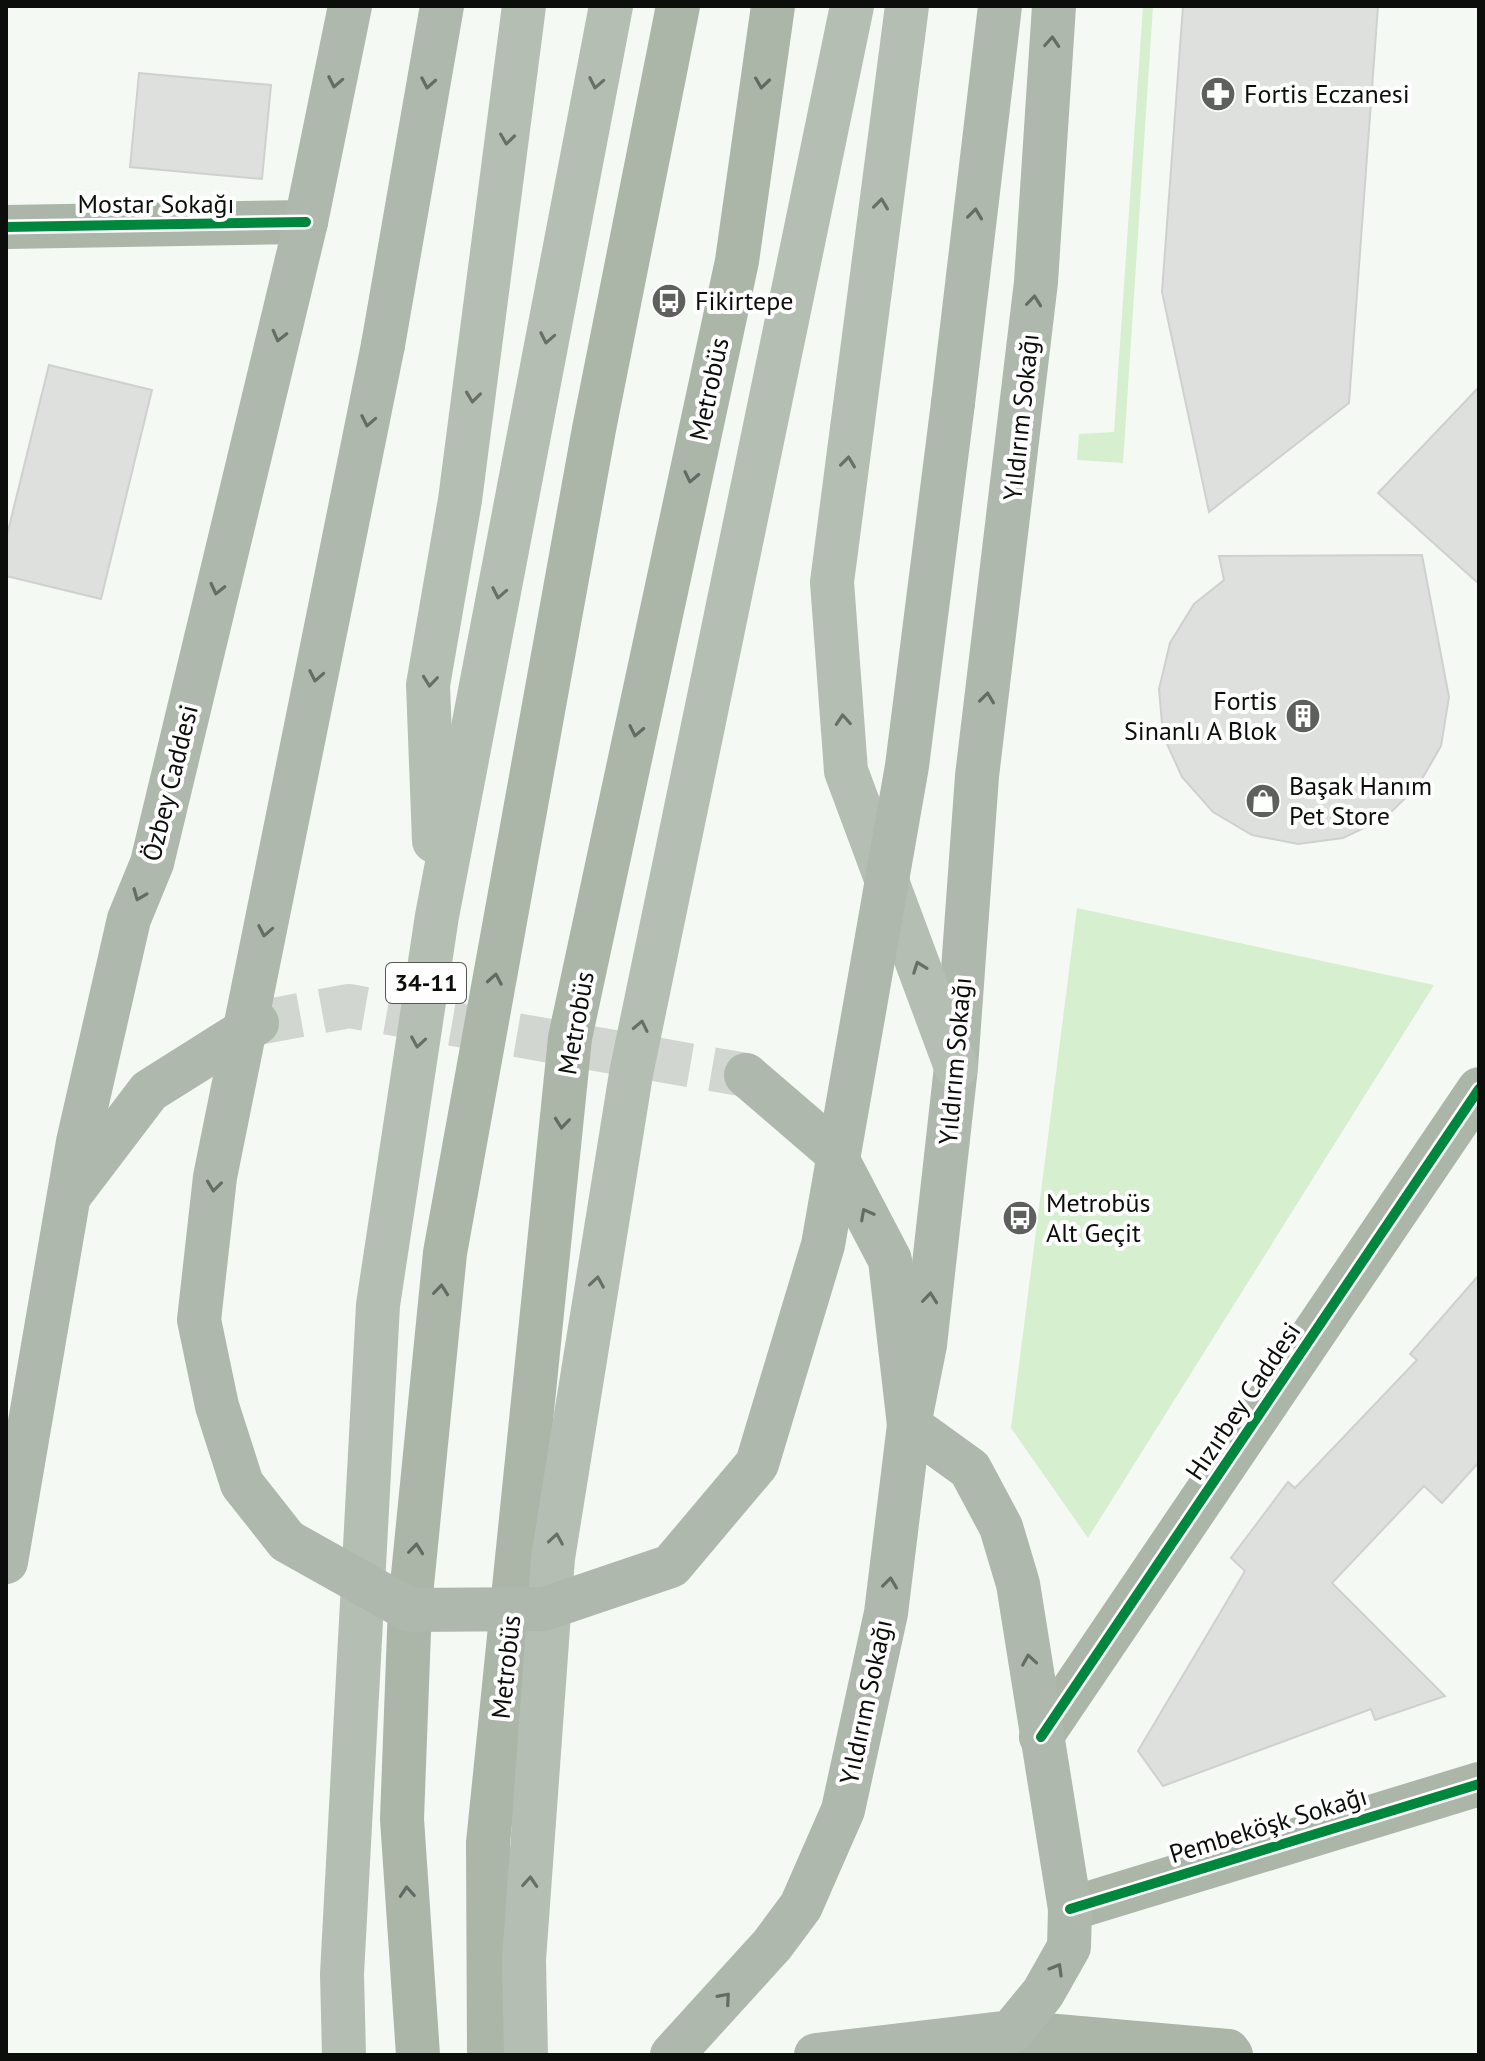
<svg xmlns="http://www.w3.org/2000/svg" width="1485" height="2061" font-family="'PT Sans',sans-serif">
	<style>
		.green { fill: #d6efcf }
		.building { fill: #dde0dd; stroke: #ced1ce; stroke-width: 2 }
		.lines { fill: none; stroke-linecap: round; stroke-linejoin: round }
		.major-tunnel { stroke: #d2d6d1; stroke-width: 44; stroke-dasharray: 44 22; stroke-linecap: butt }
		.minor { stroke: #abb6a9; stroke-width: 44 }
		.major { stroke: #aeb8ac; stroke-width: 44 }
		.highway { stroke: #b5beb3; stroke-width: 44 }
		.major-bridge { stroke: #aeb8ac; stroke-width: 44 }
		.cycleway-casing { stroke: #fff; stroke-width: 15 }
		.cycleway { stroke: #00873e; stroke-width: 10 }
		.oneway { stroke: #656c64 }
		.oneway2 { stroke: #696f67 }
		.oneway3 { stroke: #636a62 }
		.labels { text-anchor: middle; stroke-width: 8; stroke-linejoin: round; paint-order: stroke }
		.shield { fill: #fff; stroke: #555654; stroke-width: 2 }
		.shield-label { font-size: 24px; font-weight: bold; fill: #0c0e0b }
		.poi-label { font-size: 26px; fill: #0c0e0b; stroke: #fff; text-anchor: start }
		.street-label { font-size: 26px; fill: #0c0e0b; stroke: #fff }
	</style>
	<rect width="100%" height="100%" fill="#f5f9f4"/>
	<g class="green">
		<path d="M1143,6H1153L1123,463L1077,460L1079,434L1114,432Z"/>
		<path d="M1077,908L1434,985L1088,1538L1011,1428Z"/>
	</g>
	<g class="building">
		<path d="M1183,6H1378L1349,403L1209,512L1162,292Z"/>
		<path d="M139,73L271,85L262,179L130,167Z"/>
		<path d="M49,365L152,390L101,599L6,576V539Z"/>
		<path d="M1479,387V584L1378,493Z"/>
		<path d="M1422,555L1449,697L1441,746L1418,786L1385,818L1343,838L1298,844L1252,835L1213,812L1182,777L1163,735L1159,689L1170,643L1194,604L1224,580L1219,556Z"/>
		<path d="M1479,1275V1462L1442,1503L1424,1486L1332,1583L1445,1696L1375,1720L1371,1709L1163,1786L1138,1751L1245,1571L1231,1558L1288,1482L1295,1488L1417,1360L1410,1354Z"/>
	</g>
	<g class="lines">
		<path class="major-tunnel" d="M257,1023L349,1006L746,1075"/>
		<g class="minor">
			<path d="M6,227L306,222"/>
			<path d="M1041,1737L1479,1089"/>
			<path d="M1070,1909L1479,1784"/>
			<path d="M1011,2032L1228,2051L1231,2055"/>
			<path d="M418,2055L402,1819L410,1605L445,1253L594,429L678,6"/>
			<path d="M489,2055L488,1843L570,1038L737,261L773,6"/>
		</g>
		<g class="major">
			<path d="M383,345L442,6"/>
			<path d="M953,403L1000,6"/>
			<path d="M746,1075L832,1149L890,1260L909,1425L970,1469L1001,1527L1018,1584L1070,1909L1069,1947L1043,1993L1011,2032L816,2055"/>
			<path d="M73,1191L149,1091L257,1023"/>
			<path d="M6,1562L78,1142L129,919L152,863L306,222L350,6"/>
			<path d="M672,2055L772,1945L801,1906L843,1810L886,1613L909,1425L925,1345L956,1067L977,776L1036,282L1054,6"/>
		</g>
		<g class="highway">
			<path d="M907,6L832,582L846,771L956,1067"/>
			<path d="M434,841L428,685L460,500L524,6"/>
			<path d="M344,2055L342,1974L378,1305L437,916L611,6"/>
			<path d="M526,2055L524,1960L553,1558L631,1074L852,6"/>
		</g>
		<path class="major-bridge" d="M383,345L215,1177L199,1320L217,1406L242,1484L287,1541L410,1610L544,1609L671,1566L757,1464L823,1245L907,766L953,403"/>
		<defs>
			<g id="cycleway">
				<path d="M6,227L306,222"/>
				<path d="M1041,1737L1479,1089"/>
				<path d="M1070,1909L1479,1784"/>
			</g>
		</defs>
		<use href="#cycleway" class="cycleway-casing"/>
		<use href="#cycleway" class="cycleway"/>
	</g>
	<defs><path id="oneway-chevron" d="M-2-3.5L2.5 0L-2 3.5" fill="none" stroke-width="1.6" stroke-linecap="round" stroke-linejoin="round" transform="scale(2)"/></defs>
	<g class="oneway">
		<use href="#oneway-chevron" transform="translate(1052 42) rotate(-86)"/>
		<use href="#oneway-chevron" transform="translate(335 82) rotate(101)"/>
		<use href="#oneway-chevron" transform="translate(428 83) rotate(100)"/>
		<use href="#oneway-chevron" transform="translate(975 214) rotate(-83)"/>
		<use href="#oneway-chevron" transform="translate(1034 301) rotate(-84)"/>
		<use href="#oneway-chevron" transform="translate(279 336) rotate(104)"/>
		<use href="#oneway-chevron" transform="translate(368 421) rotate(101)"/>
		<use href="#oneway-chevron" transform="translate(217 589) rotate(103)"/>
		<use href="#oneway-chevron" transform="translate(316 676) rotate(101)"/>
		<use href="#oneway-chevron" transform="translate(987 698) rotate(-83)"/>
		<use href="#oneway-chevron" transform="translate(139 895) rotate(112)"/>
		<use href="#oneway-chevron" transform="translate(265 931) rotate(101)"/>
		<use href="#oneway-chevron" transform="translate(214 1186) rotate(97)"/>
		<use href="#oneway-chevron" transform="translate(866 1214) rotate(-118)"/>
		<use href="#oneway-chevron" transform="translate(930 1298) rotate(-84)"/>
		<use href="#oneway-chevron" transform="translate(890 1583) rotate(-83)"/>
		<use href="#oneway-chevron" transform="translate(1029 1660) rotate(-99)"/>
		<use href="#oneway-chevron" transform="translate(1057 1969) rotate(-60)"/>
		<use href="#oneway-chevron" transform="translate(725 1998) rotate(-49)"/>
	</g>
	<g class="oneway2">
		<use href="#oneway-chevron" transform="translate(596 83) rotate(101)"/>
		<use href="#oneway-chevron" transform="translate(507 139) rotate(98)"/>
		<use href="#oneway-chevron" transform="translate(881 204) rotate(-83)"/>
		<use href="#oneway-chevron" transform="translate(547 338) rotate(101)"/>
		<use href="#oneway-chevron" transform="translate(473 397) rotate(97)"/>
		<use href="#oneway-chevron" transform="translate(848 462) rotate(-83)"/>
		<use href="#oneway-chevron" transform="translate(499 593) rotate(101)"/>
		<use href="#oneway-chevron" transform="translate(430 681) rotate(96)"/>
		<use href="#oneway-chevron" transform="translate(843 720) rotate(-94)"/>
		<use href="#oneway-chevron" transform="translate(919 967) rotate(-110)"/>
		<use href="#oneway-chevron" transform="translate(641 1026) rotate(-78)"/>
		<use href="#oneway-chevron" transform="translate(418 1042) rotate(99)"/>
		<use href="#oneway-chevron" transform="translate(597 1282) rotate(-81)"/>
		<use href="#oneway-chevron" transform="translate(556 1539) rotate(-81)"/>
		<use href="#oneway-chevron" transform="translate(530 1882) rotate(-86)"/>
	</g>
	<g class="oneway3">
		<use href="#oneway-chevron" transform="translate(762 83) rotate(98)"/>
		<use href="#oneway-chevron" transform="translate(691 477) rotate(102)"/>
		<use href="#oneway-chevron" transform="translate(636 731) rotate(102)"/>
		<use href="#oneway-chevron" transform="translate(495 979) rotate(-80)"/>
		<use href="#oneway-chevron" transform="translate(562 1123) rotate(96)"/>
		<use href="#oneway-chevron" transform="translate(441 1290) rotate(-84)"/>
		<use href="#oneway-chevron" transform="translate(416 1549) rotate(-84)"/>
		<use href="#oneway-chevron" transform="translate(407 1892) rotate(-94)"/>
	</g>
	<defs>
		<symbol id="pharmacy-disc" viewBox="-11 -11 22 22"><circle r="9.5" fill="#5e605d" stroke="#fff"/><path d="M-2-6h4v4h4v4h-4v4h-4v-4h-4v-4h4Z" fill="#fff"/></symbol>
		<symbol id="bus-disc" viewBox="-11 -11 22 22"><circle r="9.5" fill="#5e605d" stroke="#fff"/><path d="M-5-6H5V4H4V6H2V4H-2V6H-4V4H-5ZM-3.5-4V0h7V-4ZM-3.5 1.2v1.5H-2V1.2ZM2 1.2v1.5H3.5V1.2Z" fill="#fff"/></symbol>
		<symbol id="building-disc" viewBox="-11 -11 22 22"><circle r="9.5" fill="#5e605d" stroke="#fff"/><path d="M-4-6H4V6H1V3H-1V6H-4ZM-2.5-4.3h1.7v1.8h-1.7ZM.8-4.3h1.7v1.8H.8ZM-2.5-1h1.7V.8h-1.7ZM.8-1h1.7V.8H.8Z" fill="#fff"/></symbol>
		<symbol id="shop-disc" viewBox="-11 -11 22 22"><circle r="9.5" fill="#5e605d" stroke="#fff"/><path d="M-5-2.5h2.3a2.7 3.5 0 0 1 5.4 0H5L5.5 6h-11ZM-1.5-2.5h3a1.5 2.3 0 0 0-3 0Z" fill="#fff"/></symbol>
	</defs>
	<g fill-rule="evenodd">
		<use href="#pharmacy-disc" x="1198" y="74" width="40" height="40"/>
		<use href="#bus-disc" x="649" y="281" width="40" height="40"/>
		<use href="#building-disc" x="1283" y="696" width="40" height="40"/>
		<use href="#shop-disc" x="1243" y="781" width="40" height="40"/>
		<use href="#bus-disc" x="1000" y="1198" width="40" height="40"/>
	</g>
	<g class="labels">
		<rect class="shield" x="386" y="963" width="80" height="40" rx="6"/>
		<g class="shield-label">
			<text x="426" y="991">34-11</text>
		</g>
		<g class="poi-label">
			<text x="1244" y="103">Fortis Eczanesi</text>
			<text x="695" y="310">Fikirtepe</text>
			<text x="1277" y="710" text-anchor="end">Fortis<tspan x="1277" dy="30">Sinanlı A Blok</tspan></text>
			<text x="1289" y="795">Başak Hanım<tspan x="1289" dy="30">Pet Store</tspan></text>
			<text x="1046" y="1212">Metrobüs<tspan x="1046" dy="30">Alt Geçit</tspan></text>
		</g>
		<g class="street-label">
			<text x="156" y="213">Mostar Sokağı</text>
			<text transform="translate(709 389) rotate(-78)" y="9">Metrobüs</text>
			<text transform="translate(1021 417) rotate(-84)" y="9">Yıldırım Sokağı</text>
			<text transform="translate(170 783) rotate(-76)" y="9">Özbey Caddesi</text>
			<text transform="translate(576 1023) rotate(-80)" y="9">Metrobüs</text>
			<text transform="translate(955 1061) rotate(-85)" y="9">Yıldırım Sokağı</text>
			<text transform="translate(1243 1401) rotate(-56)" y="9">Hızırbey Caddesi</text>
			<text transform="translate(506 1667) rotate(-84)" y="9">Metrobüs</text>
			<text transform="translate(866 1702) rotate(-78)" y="9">Yıldırım Sokağı</text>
			<text transform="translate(1268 1825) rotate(-17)" y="9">Pembeköşk Sokağı</text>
		</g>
	</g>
	<rect width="1485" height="2061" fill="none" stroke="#0c0e0b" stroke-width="16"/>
</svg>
